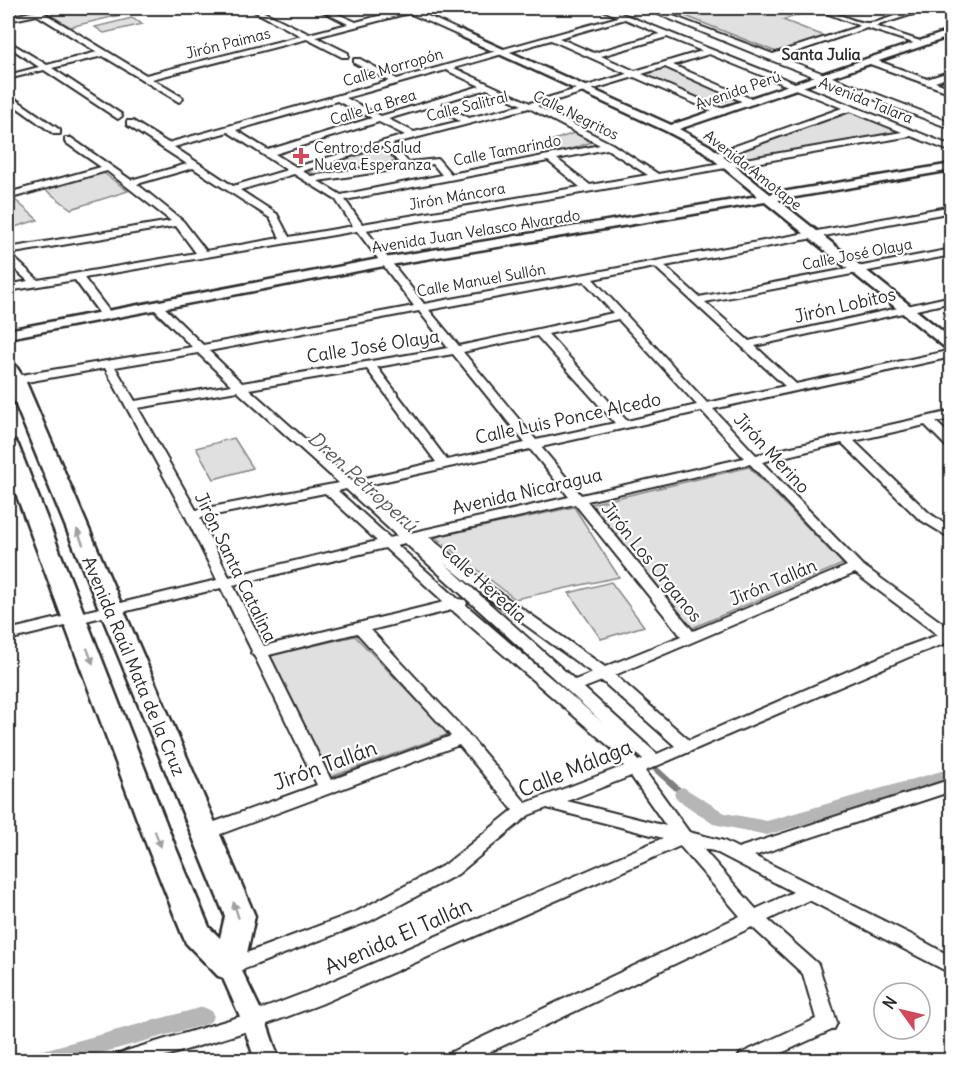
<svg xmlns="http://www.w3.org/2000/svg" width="959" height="1068" font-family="Delius,sans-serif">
<rect width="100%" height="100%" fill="#fff"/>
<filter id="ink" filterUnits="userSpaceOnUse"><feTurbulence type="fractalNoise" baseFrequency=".0167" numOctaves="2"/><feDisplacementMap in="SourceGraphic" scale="12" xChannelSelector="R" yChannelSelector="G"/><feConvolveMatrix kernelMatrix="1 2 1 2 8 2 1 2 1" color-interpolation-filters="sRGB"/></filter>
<g filter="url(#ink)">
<path fill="#e0e0e0" stroke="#868686" stroke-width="1.5" d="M69,8H149L70,27L46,13Z
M665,8H801L811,11L783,20L827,37L779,53Z
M132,18L143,24L104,33L95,27Z
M666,68L735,98L715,104L644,75Z
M850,110L902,132L740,161L729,155Z
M577,132L595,141L562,152L545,143Z
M382,147L402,164L318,177L304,168Z
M101,171L128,191L71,209L43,188Z
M14,199L38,220L8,229V201Z
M234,438L253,468L214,479L196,448Z
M749,467L843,564L692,628L591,504Z
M574,507L619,577L515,599L435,537Z
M611,582L644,626L601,639L569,593Z
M355,636L449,734L331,777L268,656Z"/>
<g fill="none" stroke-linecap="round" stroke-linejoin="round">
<path stroke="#7e7e7e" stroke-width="4" d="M70,279H74L102,317
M148,311L153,310L179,333"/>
<path stroke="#7e7e7e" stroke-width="6" d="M650,764L683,794"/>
<path fill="#b6b6b6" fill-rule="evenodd" d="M952,768V782L767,835L713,824L677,799L674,794L677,789L683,787L725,813L767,821Z
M203,1007L210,1010L214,1016L210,1022L203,1025L76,1060H32L35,1053L43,1050Z"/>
<defs>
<path id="minor" d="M50,8H62L44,13L146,75L301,36L248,8H256L309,34L348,24L316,8H324L356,22L408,8H424L417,11L465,33L458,35L409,13L316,37L348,53V57H342L307,39L152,79L182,97L183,99L179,102L103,56L52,68L121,114L122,116L118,119L44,70L8,79V75L39,67L8,46V41L47,65L97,52L37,15L8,21V17Z
M599,8H608L952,146V152L911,136L366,230L424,304L952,206V212L665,266L699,297L952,249V255L705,302L749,341L952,296V302L755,346L796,384L952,350V357L713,409L756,455L952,411V419L936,422L952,437V449L948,448L925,425L854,441L929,513L952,529V539L919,519L842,443L762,462L861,564L952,630V641L909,657L645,771L689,832L724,841L738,848L952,779V791L754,856L912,935L952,957V974L809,900L768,920L818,964L837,1023L834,1029L766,1060H737L740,1054L816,1019L803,974L752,927L473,1060H444L447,1054L740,916L680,846L321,1004L254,1029L153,1060H116L119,1054L126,1051L252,1013L307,992L663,838L547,808L529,815L458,874L370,921L229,975L222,972L220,967L222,962L358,911L446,864L513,810L459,745L210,838L204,840L198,838L196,833L198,828L317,785L255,657L251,653L252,651L221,588L8,640V630L217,580L185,515L105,368L15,384L9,380L15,376L192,347L154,309V305H162L203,345L414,306L357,231L84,278L113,316L107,319L103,318L75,280L8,291V285L28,281L8,263V255L12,256L38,280L196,253L176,226L8,254V248L171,221L107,171L8,199V193L101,167L65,142V138H71L131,180L187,164L127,125V121H133L168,143L389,81L354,63V59H360L397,79L618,17ZM625,19L660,34L594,53L559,38ZM667,37L702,51L635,71L601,56ZM551,40L627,74L530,103L454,68ZM709,54L842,108L713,154V158H719L850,111L902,132L658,174L612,144L537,106L634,77L719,114H725V110L642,74L665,67L748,104H754V100L673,65ZM446,70L480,86L381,116L346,98ZM487,89L522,105L469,118L440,103ZM337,101L372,118L268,150L236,130ZM432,106L460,121L414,132L388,119ZM529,108L600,145L451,174L438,159L408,162L392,144ZM379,122L405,135L296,167L275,154ZM228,132L287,170L233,186L174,147ZM384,146L399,163L311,176L302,171ZM607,149L648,175L590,185L557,159ZM548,161L580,187L362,224L345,200ZM433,164L442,175L341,195L318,181ZM193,168L270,218L280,238L206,251L183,221L137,184ZM294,174L336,200L353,226L289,237L277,214L240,190ZM655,267L785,386L707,403L593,279ZM584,281L613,313L459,346L429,310ZM419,311L448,348L242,383L209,351ZM618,319L697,405L627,421L548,334ZM537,336L615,423L536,440L463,352ZM198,353L231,385L135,401L115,367ZM453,354L525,443L447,460L377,367ZM367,369L436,462L352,481L249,389ZM237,391L339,483L196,510L138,408ZM702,411L744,458L581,495L541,447ZM530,449L569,497L410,533L359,487ZM750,464L847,566L693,631L587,501ZM346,489L397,536L390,538L338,491ZM325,493L377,541L229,577L200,518ZM575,504L681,636L605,667L490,586L429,537ZM405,543L603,723L466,605L467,603L465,600L458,599L397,545ZM385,548L444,602L264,646L233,585ZM443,562L480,592L592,673L575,680ZM855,573L938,635L899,649L689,740L615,675ZM452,610L611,748L624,766L526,803L468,734L371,630ZM357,633L451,736L331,780L269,655ZM602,681L675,746L657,754L584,688ZM625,743L643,759L638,761ZM631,776L666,826L567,801ZM703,849L714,851L793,892L756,909Z
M643,8H652L773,54L860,26L813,8C832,8 849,22 867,23C881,24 907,8 926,8V10L875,26L923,42V46L867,28L780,57L952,123V129L768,59Z
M867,59H873L927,79L952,71V76L935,82L952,88V93L867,63Z
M8,94L60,130V134H54L8,101Z"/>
<path id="tertiary" d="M461,30L671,125L952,30V36L679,129L710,146L770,194L952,164V170L778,200L952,339V350L947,349L765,202L384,266L8,338V330L384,258L758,196L702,150L666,131L458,35V31Z
M229,958L237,960L240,967L266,1021L279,1060H255L242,1021L218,967L221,960Z"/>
<path id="primary" d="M8,363L15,365L25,380L255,916L244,967L240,976L229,980L218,976L186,943L182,934L147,846L8,472V439L15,441L18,445L175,846L209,927L220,938L225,916L8,386Z"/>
</defs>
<use href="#minor" stroke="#2b2b2b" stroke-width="4"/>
<use href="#tertiary" stroke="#2b2b2b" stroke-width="5"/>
<use href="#primary" stroke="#2b2b2b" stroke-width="5"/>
<use href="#minor" fill="#fff" fill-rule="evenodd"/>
<use href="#tertiary" fill="#fff" fill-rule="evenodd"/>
<use href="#primary" fill="#fff" fill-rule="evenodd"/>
</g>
<defs><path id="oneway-solid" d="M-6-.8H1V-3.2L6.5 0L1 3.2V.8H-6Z" transform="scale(1.5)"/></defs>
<g fill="#a0a0a0">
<use href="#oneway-solid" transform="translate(80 537) rotate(-112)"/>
<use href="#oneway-solid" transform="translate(90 656) rotate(69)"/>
<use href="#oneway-solid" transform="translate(158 839) rotate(69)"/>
<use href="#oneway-solid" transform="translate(236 910) rotate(-108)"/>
</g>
</g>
<path fill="#d1495b" stroke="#fff" stroke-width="2" d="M298 147h6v6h6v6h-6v6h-6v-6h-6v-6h6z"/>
<g text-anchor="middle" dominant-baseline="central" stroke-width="4.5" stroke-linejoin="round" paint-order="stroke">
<g font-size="15" fill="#2b2b2b" stroke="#fff">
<text transform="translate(228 43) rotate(-14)">Jirón Paimas</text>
<text transform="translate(393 67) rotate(-16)">Calle Morropón</text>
<text transform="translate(738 90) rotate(-19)">Avenida Perú</text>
<text transform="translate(866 100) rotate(22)">Avenida Talara</text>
<text transform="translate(467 106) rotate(-14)">Calle Salitral</text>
<text transform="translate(373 107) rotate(-17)">Calle La Brea</text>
<text transform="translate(576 115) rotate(26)">Calle Negritos</text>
<text transform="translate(507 150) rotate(-11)">Calle Tamarindo</text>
<text transform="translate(753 170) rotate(38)">Avenida Amotape</text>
<text transform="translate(457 196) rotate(-10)">Jirón Máncora</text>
<text transform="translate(476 231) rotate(-9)">Avenida Juan Velasco Alvarado</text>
<text transform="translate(857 254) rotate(-11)">Calle José Olaya</text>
<text transform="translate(481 280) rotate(-10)">Calle Manuel Sullón</text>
</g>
<g font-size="15" fill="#2b2b2b" stroke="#fff" text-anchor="start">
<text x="314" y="147">Centro de Salud<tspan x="314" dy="17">Nueva Esperanza</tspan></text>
</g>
<g font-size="16" font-weight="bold" fill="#2b2b2b" stroke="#fff">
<text x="821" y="54">Santa Julia</text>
</g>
<g font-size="18" fill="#2b2b2b" stroke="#fff">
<text transform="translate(845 305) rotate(-13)">Jirón Lobitos</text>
<text transform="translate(373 346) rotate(-9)">Calle José Olaya</text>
<text transform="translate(568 418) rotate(-12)">Calle Luis Ponce Alcedo</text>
<text transform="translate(772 453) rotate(47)">Jirón Merino</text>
<text transform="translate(527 491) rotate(-13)">Avenida Nicaragua</text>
<text transform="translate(652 562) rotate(51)">Jirón Los Órganos</text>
<text transform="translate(236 567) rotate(64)">Jirón Santa Catalina</text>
<text transform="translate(773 582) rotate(-23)">Jirón Tallán</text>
<text transform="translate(484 583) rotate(42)">Calle Heredia</text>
<text transform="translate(134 666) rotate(67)">Avenida Raúl Mata de la Cruz</text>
</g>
<g font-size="20" font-style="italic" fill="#5c5c5c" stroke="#fff">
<text transform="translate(363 481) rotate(42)">Dren Petroperú</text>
</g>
<g font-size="21" fill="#2b2b2b" stroke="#fff">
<text transform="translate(325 765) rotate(-20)">Jirón Tallán</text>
<text transform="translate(575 768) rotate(-22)">Calle Málaga</text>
<text transform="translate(398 936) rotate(-24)">Avenida El Tallán</text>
</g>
</g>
<rect width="959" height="1068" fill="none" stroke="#fff" stroke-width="30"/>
<rect x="15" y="15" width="929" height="1038" fill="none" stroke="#2b2b2b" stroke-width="2" filter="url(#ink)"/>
<g transform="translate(902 1011) rotate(304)"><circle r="28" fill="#ffffff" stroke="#aaaaaa" stroke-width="1.5"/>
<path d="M0-4.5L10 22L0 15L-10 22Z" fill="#d1495b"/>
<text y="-9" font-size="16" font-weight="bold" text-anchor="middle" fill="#2b2b2b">N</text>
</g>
</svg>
